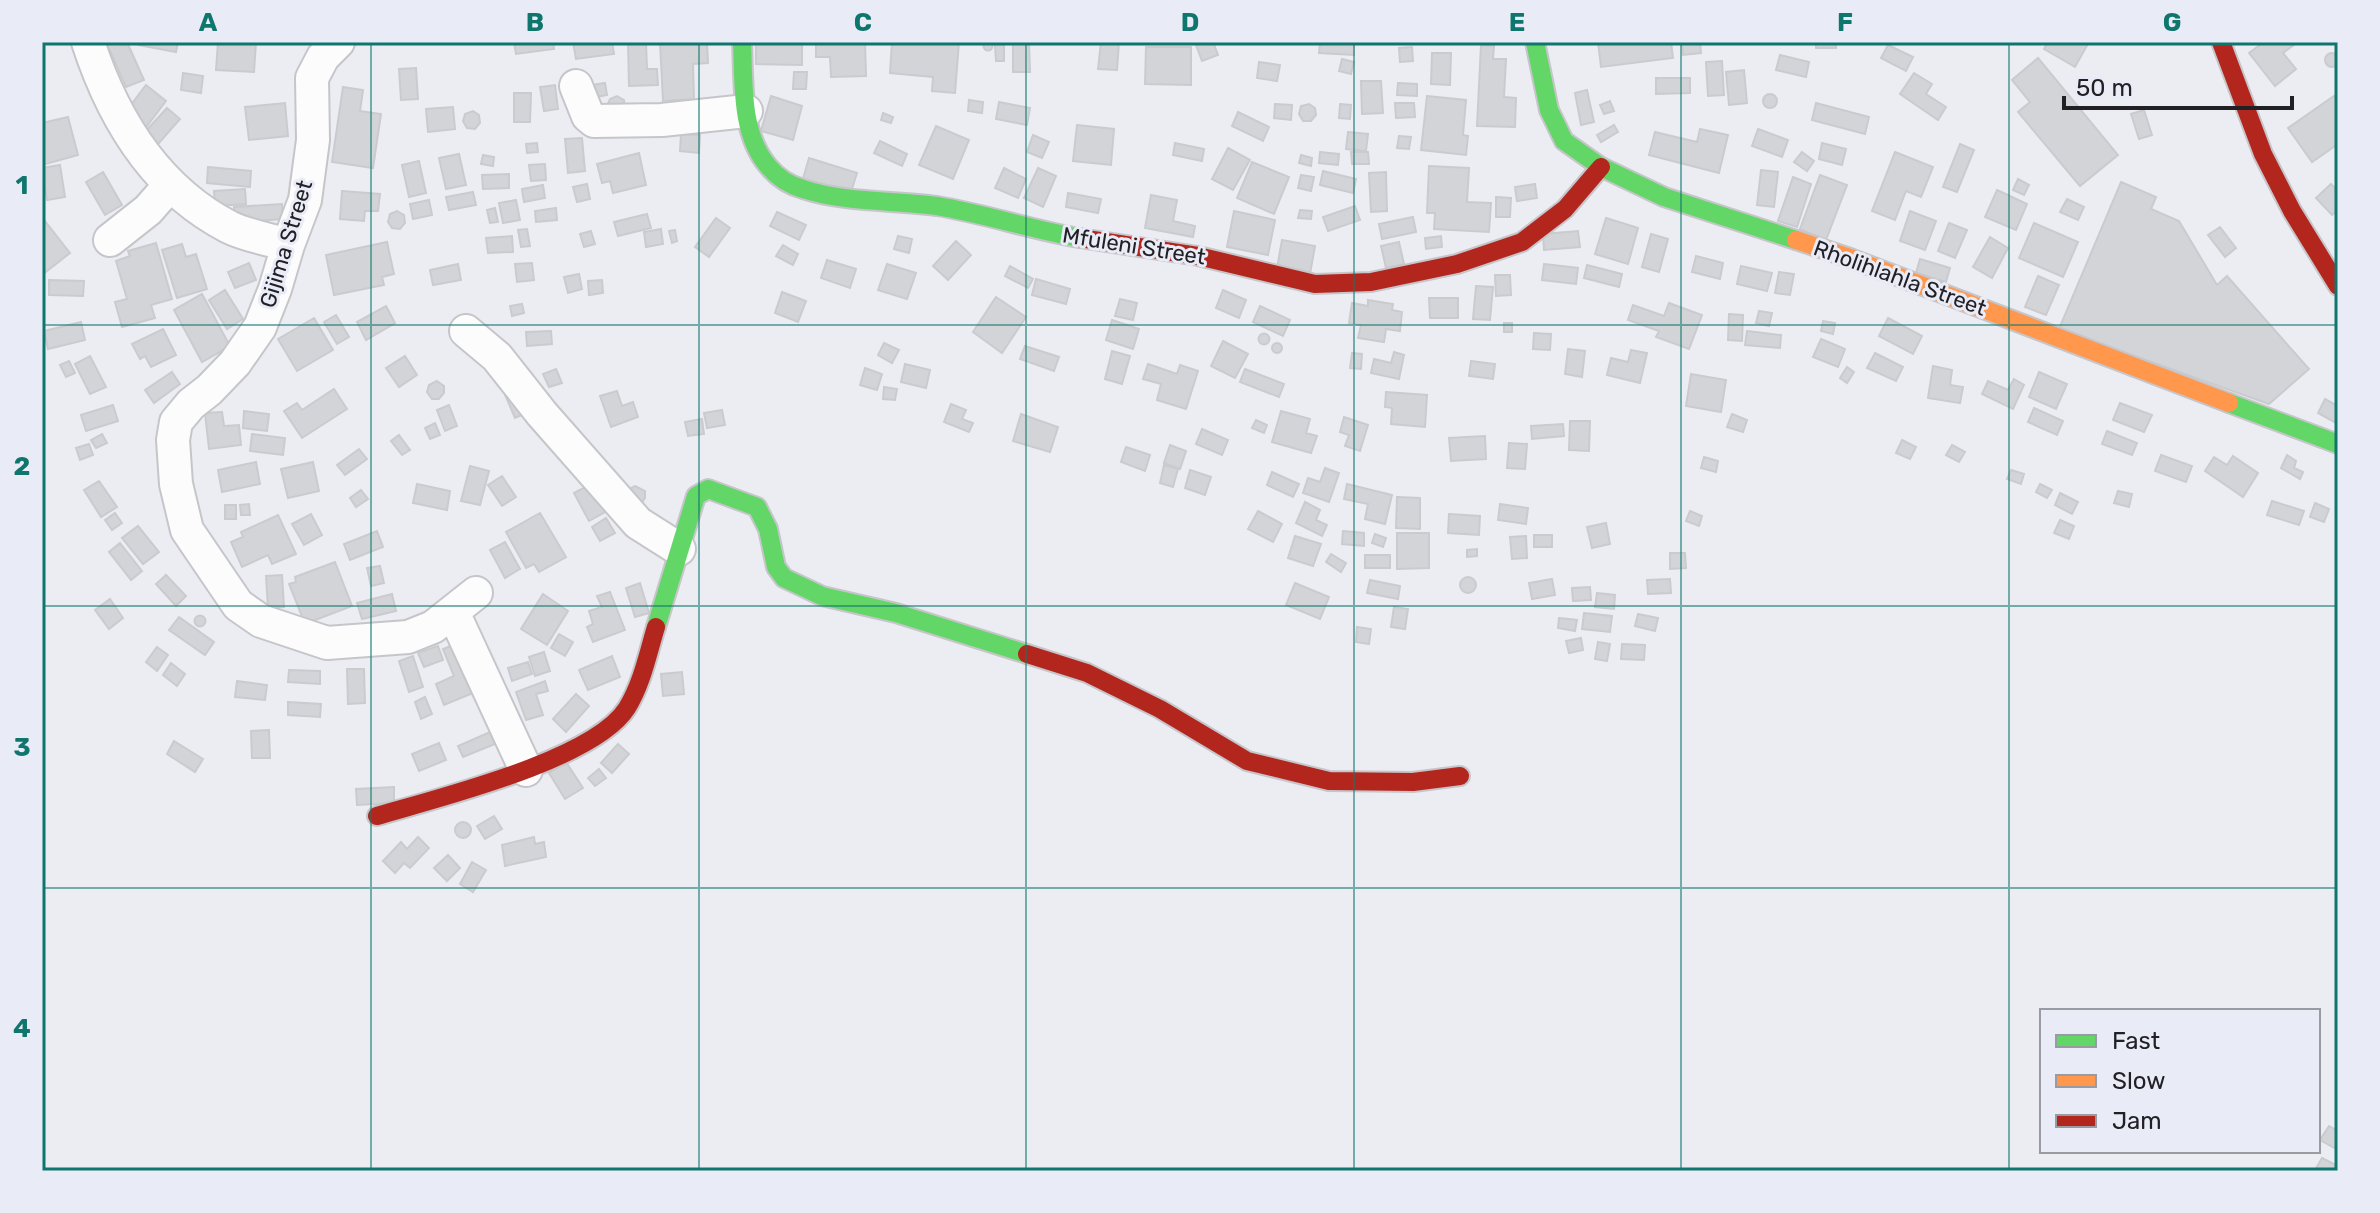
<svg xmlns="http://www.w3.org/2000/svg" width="2380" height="1213" font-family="Rubik,sans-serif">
<rect width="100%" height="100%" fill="#ecedf3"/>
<path fill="#d3d4d8" stroke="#cacbcf" stroke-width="2" d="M983.5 46a4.5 4.5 0 1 1 9 0a4.5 4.5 0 1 1-9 0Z
M106,42H127L144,80L126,87Z
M138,42H178L176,52L138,45Z
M218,42H256L254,72L216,70Z
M514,42H553L554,49L516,54Z
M573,42H612L614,54L576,59Z
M628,42H646L647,69H657L658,85L629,86Z
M660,42H707L708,63L693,64L694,99L663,101Z
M756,42H802V65L756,64Z
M816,42H865L866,76L831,77L830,57H816Z
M892,42H959L955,93L932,91L933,77L890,73Z
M1013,42H1029L1030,72H1013Z
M1101,42H1119L1117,70L1098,69Z
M1206,42H1213L1218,55L1202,61L1196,45Z
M1320,42H1354V55L1319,53Z
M1598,42H1671L1673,58L1601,67Z
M1682,42H1700L1701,53L1683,55Z
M1816,42H1836V48H1816Z
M2048,42H2089L2075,67L2044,49Z
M2264,42H2298L2283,53L2296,69L2275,86L2249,53Z
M995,45H1004V61H996Z
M1481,45L1494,46L1493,59H1506L1504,97L1516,98L1515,127L1477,126Z
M1888,45L1913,57L1906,71L1881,58Z
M1146,47H1191V85L1145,84Z
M1412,47L1413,61L1400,62L1399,48Z
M2325 60a7 7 0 1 1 14 0a7 7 0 1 1-14 0Z
M1432,53H1451L1450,85L1431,84Z
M1780,55L1809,62L1806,77L1776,70Z
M2038,58L2118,155L2080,186L2018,112L2030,102L2012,80Z
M1342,59L1354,62L1351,74L1339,71Z
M1722,61L1724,95L1708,96L1706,62Z
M1259,62L1280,65L1277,81L1257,78Z
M416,68L418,99L401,100L399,69Z
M1744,70L1747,103L1729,105L1726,72Z
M794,72H807L806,89H793Z
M183,73L203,76L201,93L181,90Z
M1914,73L1932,84L1926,94L1946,107L1938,120L1900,94Z
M1656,78H1690V93L1656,94Z
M1361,81H1381L1383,113L1362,114Z
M605,83L607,95L587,99L585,86Z
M1398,83L1417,84V96L1397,95Z
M146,85L166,101L144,130L124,114Z
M555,85L558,109L544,111L540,87Z
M343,87L363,90L360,111L381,114L373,168L332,162Z
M1587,90L1594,122L1581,125L1575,93Z
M514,93H531L530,122H514Z
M1763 101a7 7 0 1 1 14 0a7 7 0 1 1-14 0Z
M617,96L624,100L625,108L607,106L610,99Z
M771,96L802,106L793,140L761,131Z
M1427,96L1466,100L1463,135L1468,136L1466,155L1421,150Z
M2334,96L2338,103V144L2312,162L2288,128Z
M969,100L983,102L982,113L968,111Z
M1610,101L1614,111L1604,114L1600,105Z
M999,102L1030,108L1027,125L996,119Z
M285,103L288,136L249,140L245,107Z
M1395,103H1414L1415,117L1396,118Z
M1816,103L1869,117L1865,134L1812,120Z
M1275,104L1292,105L1291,120L1274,118Z
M1309,104L1315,108L1316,115L1311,121H1303L1299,114L1301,106Z
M1340,104L1351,105L1350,119L1339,118Z
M453,107L455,129L428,132L426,109Z
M167,108L180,119L158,144L145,132Z
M2144,110L2152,135L2139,139L2131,114Z
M473,111L479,115L480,123L475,129L467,128L463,121L465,114Z
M1238,112L1269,127L1263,141L1232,126Z
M883,113L893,117L891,123L881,120Z
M68,117L78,155L42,165V123Z
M1077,125L1114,129L1111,165L1073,161Z
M1614,125L1618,132L1601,142L1597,135Z
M936,126L969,140L953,179L919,165Z
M1700,129L1728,135L1719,173L1649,155L1655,132L1697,142Z
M1758,129L1788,140L1782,157L1752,146Z
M1348,132L1368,134L1366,151L1346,149Z
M681,134L700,135L699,153L680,151Z
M1033,135L1049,142L1042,158L1027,152Z
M1399,136L1411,137L1409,149L1397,148Z
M582,138L585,171L568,173L565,139Z
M880,141L907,154L902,166L874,153Z
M537,143L538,152L527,153L526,144Z
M1175,143L1204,149L1202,161L1173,155Z
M1822,143L1846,149L1842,165L1819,159Z
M1960,144L1974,150L1957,192L1943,187Z
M1228,148L1250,160L1233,190L1212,179Z
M1320,152L1339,154L1338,165L1319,163Z
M1351,152H1368L1369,164H1352Z
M1802,152L1814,161L1807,171L1794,162Z
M1895,152L1933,167L1921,197L1906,191L1895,220L1872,211Z
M639,153L646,185L613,193L610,181L602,183L597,164Z
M459,154L466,185L446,189L439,158Z
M483,155L494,157L493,166L481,164Z
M1301,155L1312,158L1311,166L1299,163Z
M809,158L857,173L850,195L802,182Z
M419,161L426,193L409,197L402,165Z
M1252,162L1289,177L1274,214L1237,198Z
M545,164L546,180L531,181L529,165Z
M60,165L65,197L47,200L42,168Z
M1429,166L1469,168L1467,202L1491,203L1489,232L1434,229L1435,213H1427Z
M208,167L251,171L250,187L207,183Z
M1004,168L1026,179L1018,198L995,188Z
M1038,168L1056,176L1043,207L1024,198Z
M1761,170L1778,172L1774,207L1757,205Z
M1323,171L1356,179L1353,193L1320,185Z
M103,172L122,205L105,215L86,182Z
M1386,172L1387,211L1371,212L1369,173Z
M509,174V188L483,189L482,175Z
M1301,175L1314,177L1311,191L1298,188Z
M1820,175L1847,185L1826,240L1800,229Z
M1793,177L1811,184L1797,227L1778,221Z
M2018,179L2029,185L2024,195L2013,190Z
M2121,182L2156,197L2151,209L2179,221L2217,285L2227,276L2309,369L2269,404L2059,329Z
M587,184L590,199L577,202L573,187Z
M1535,184L1537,198L1517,201L1515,187Z
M2331,184L2338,191V210L2332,215L2316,198Z
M543,185L545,198L524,202L522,189Z
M245,189L246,204L215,206L214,191Z
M1997,190L2027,204L2016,230L1985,217Z
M342,191L380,194L378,211H365L364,221L340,219Z
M473,192L476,205L449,210L446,197Z
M1068,193L1101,199L1098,213L1066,207Z
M1151,195L1177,200L1173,221L1195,226L1193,237L1145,228Z
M1496,197L1511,198L1510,217H1496Z
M2067,199L2084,207L2078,220L2060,212Z
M429,200L432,215L413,219L410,204Z
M516,200L520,220L503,223L499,203Z
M282,204L283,219L234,223V207Z
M1355,206L1360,220L1328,231L1323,217Z
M495,208L498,222L490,223L487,210Z
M556,208L557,220L536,222L535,211Z
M1300,210L1312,211L1311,219L1298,218Z
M397,211L404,215L405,223L400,229L392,228L388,222L390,214Z
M1234,211L1275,220L1268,255L1227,247Z
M1910,211L1936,221L1925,250L1900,241Z
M777,212L806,225L799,240L770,226Z
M647,214L651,228L618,236L614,222Z
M1413,217L1416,232L1382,239L1379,224Z
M716,218L730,228L709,257L695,247Z
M1606,218L1638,228L1628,264L1595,254Z
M45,221L70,253L42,275V223Z
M1949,223L1967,230L1955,258L1938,251Z
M2034,223L2078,242L2063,277L2019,258Z
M2220,227L2236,248L2225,257L2208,235Z
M527,229L530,246L521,247L518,230Z
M661,229L663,244L646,247L644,232Z
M675,230L677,241L672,243L669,231Z
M591,231L595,244L584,247L580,234Z
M1578,231L1580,247L1544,250L1543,234Z
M1651,234L1668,239L1659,272L1642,267Z
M512,236L513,252L488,253L486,238Z
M898,236L912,239L909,253L894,249Z
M1441,236L1442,247L1426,249L1425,238Z
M1990,237L2008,248L1992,278L1973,267Z
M1282,240L1315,246L1310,274L1277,268Z
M956,241L971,255L948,280L933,266Z
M387,242L394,274L382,277L384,285L334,295L326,255Z
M1399,242L1404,264L1386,268L1381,246Z
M156,243L172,299L151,305L155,318L122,327L115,302L127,299L116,261L130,256L128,251Z
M182,244L186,257L196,254L207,289L177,298L162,250Z
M783,245L798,254L793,265L776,256Z
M1696,256L1723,263L1720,279L1692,272Z
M1920,259L1950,268L1946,282L1916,273Z
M827,260L856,269L850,288L821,278Z
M249,263L256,280L235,288L228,272Z
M532,263L534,280L517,282L515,264Z
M458,264L461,280L433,285L430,270Z
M887,264L916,273L907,299L878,290Z
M1544,264L1578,268L1576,284L1542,280Z
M1587,265L1622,274L1619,287L1584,278Z
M1010,266L1033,279L1028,288L1005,276Z
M1741,266L1772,273L1767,291L1737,284Z
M1779,272L1794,274L1790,295L1775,293Z
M579,274L582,289L568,293L564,277Z
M1495,275H1510L1511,295L1496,296Z
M2038,276L2059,285L2046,315L2025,307Z
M1036,279L1070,289L1066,304L1032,295Z
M49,280L84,281L83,296L49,295Z
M602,280L603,293L589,295L588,281Z
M1476,286L1493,287L1490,320L1473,319Z
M225,290L243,319L227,329L209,300Z
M1223,290L1246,300L1239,318L1216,308Z
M782,292L806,301L798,322L775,313Z
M202,294L230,346L202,362L174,310Z
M996,297L1026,317L1002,353L973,332Z
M1429,298H1458V318H1430Z
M1120,299L1137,303L1133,320L1115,316Z
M1368,300L1393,304L1392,310L1402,312L1400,331L1386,329L1384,342L1358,338L1361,325L1349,323L1352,303L1368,306Z
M1669,303L1702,315L1689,349L1656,337L1659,331L1628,320L1633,305L1664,316Z
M522,304L524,313L512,316L510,306Z
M386,306L395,323L366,340L357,322Z
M1260,306L1290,320L1283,336L1253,322Z
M1759,311L1772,313L1769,326L1756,323Z
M1729,314L1743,315L1742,341L1728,340Z
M336,315L349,337L337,344L324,322Z
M314,318L333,350L297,371L278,339Z
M1888,318L1922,336L1913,354L1879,336Z
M1112,320L1139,329L1133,349L1106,340Z
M1823,321L1835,323L1833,334L1821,331Z
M81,322L85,340L48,349L44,331Z
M1504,323H1512V332H1504Z
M163,329L176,355L151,367L145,356L140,359L132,344Z
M551,331L552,344L527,346L526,332Z
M1747,331L1781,335L1780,348L1745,345Z
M1534,333L1551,334L1550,350L1533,349Z
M1258.5 339a5.5 5.5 0 1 1 11 0a5.5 5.5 0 1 1-11 0Z
M1821,339L1845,349L1838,367L1813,357Z
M1223,341L1248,354L1235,378L1211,366Z
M1272 348a5 5 0 1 1 10 0a5 5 0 1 1-10 0Z
M884,343L899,350L892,363L878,355Z
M1025,346L1059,357L1054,371L1020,359Z
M1568,349L1585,351L1582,377L1565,374Z
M1631,350L1647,353L1640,383L1607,375L1611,358L1628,362Z
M1112,351L1130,356L1122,384L1105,379Z
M1394,352L1404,355L1399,379L1371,373L1374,359L1391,363Z
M1352,353L1362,354L1361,369L1350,368Z
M1875,353L1903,367L1896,381L1867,368Z
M90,356L106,387L90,394L75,364Z
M405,356L417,375L399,387L386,368Z
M69,361L75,373L66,377L60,365Z
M1471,361L1495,364L1493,379L1469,376Z
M905,364L930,370L926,388L901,382Z
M1148,364L1177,374L1180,365L1198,371L1186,409L1157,400L1161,384L1143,379Z
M1933,366L1952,370L1950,385L1963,387L1960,403L1928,398Z
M1847,367L1854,372L1847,383L1840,378Z
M865,368L882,374L877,390L860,385Z
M556,369L562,383L549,387L543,374Z
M1245,369L1284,384L1279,397L1240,382Z
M172,372L180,384L154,403L145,390Z
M2039,372L2067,384L2056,409L2029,397Z
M1691,374L1726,380L1721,412L1686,406Z
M2014,379L2024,385L2013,409L1982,394L1988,381L2008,390Z
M437,381L444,386V393L439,399H432L427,392L429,385Z
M884,387L897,389L895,400L883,399Z
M334,389L347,409L302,438L284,411L297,403L302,410Z
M503,390L529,412L515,418Z
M617,391L622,406L633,402L638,417L611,427L600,396Z
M1386,392L1427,395L1425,427L1391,424L1392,408L1385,407Z
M2325,399L2338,406V424L2318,413Z
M2120,403L2152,415L2144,432L2113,420Z
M951,404L966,410L962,419L973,423L969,432L944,422Z
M113,405L118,421L86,431L81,415Z
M449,405L457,426L445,431L437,410Z
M2034,408L2063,421L2057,435L2028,422Z
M722,410L725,425L707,428L704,413Z
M244,411L269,414L267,431L243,428Z
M1281,411L1310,419L1306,433L1317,436L1311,453L1272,442Z
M222,412L224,426L239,425L241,445L209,449L205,413Z
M1021,414L1058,427L1050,452L1013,441Z
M1732,414L1747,420L1743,432L1727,427Z
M1344,417L1368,425L1360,451L1345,446L1349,435L1340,432Z
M702,419L704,434L688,436L685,422Z
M1256,420L1267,425L1264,433L1252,428Z
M1570,421H1590L1589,451L1569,450Z
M435,423L440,435L430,439L425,428Z
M1563,424L1564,436L1532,439L1531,426Z
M1202,429L1228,440L1222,455L1196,444Z
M2107,431L2137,443L2132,455L2102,444Z
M102,434L107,443L96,448L91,440Z
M252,434L285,438L283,455L250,451Z
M399,435L410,450L402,455L391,441Z
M1485,436L1486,459L1451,461L1449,438Z
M1902,440L1916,447L1910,459L1896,453Z
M1509,443L1527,444L1525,469L1507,468Z
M89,444L93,455L80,460L76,448Z
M1170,445L1186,451L1180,469L1164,463Z
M1952,445L1965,452L1959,462L1946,455Z
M1126,447L1150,455L1145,471L1121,462Z
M359,449L367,459L345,475L337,465Z
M2161,455L2192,466L2186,482L2155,471Z
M2287,455L2296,461L2294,468L2303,472L2300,479L2281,468Z
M2233,456L2258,473L2243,497L2205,471L2214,457L2227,465Z
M1704,457L1718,461L1716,472L1701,468Z
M256,462L260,484L222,492L218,470Z
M313,462L319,491L288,498L281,469Z
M1164,465L1178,469L1173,487L1160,483Z
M470,466L489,471L480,505L461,501Z
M1325,468L1339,473L1329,502L1303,493L1308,478L1320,482Z
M1190,470L1211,477L1205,495L1185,488Z
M2011,470L2024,474L2021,484L2007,479Z
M1272,472L1299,484L1293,497L1267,485Z
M502,476L516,497L502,506L488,485Z
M99,481L117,507L101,517L84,490Z
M593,483L607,511L589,521L574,493Z
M417,484L450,491L447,510L413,503Z
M1347,484L1392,495L1385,524L1365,519L1368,504L1344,499Z
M2040,484L2052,490L2047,498L2036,492Z
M635,486L645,491V498L641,504L629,489Z
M361,490L368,499L356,507L350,498Z
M2118,491L2132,494L2129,507L2114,503Z
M2060,493L2078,502L2072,514L2055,505Z
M1397,497L1420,498V529L1396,528Z
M2272,501L2304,511L2299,525L2267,515Z
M1305,502L1320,510L1316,520L1327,525L1322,536L1296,523Z
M2315,503L2329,509L2324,522L2310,517Z
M249,504L250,515H241L240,505Z
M1500,504L1528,508L1526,524L1498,520Z
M225,505H236V519H225Z
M1258,511L1282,524L1273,542L1248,529Z
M1690,511L1702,516L1699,526L1686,521Z
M115,513L122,523L112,530L105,520Z
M540,513L566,557L539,572L534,564L526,568L506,532Z
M311,514L322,535L304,545L292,524Z
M1449,514L1480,516L1479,535L1448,533Z
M278,515L296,554L272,564L268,555L242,567L231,542L243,537L241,532Z
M606,518L615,533L600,541L592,527Z
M2060,520L2074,526L2069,539L2054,533Z
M1606,523L1610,544L1592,548L1587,527Z
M138,526L159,552L143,564L122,538Z
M377,531L383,547L350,560L344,544Z
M1343,531L1364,533V546L1342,544Z
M1397,533H1429V568L1397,569Z
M1375,534L1386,538L1383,547L1372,543Z
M1534,535H1552V547H1534Z
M1295,536L1321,544L1313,566L1288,558Z
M1526,536L1527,558L1512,559L1510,537Z
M505,542L520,569L505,578L490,550Z
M120,543L142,571L131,580L109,552Z
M1477,549V556L1467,557V550Z
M1670,553H1685L1686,568L1670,569Z
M1331,554L1346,563L1341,572L1326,562Z
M1365,555H1390V568H1365Z
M335,562L352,606L305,624L289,584L296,582L295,577Z
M380,566L384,583L371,586L367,568Z
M166,575L186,596L176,606L156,584Z
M282,575L284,607L268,608L266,576Z
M1460 585a8 8 0 1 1 16 0a8 8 0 1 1-16 0Z
M1552,579L1555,595L1532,599L1529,583Z
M1670,579L1671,593L1648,594L1647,580Z
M1370,580L1400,586L1398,599L1367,593Z
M640,583L649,613L635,617L626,588Z
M1295,583L1329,597L1320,619L1286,605Z
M1590,587L1591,600L1573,601L1572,588Z
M610,592L625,630L593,642L587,627L593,624L589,611L602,607L597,596Z
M1597,593L1615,595L1614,609L1595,607Z
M392,594L396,611L362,619L357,603Z
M543,594L568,611L547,645L521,629Z
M110,599L123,618L109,629L95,610Z
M1394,607L1408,609L1405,629L1391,627Z
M1584,613L1612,616L1610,632L1582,629Z
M1638,614L1658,618L1655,631L1635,626Z
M194.5 621a5.5 5.5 0 1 1 11 0a5.5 5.5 0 1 1-11 0Z
M179,617L214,642L205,655L169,630Z
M1559,618L1577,620L1575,631L1558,628Z
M1357,627L1371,629L1369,644L1356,642Z
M559,634L573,642L565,656L551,648Z
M1581,638L1583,650L1569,653L1566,641Z
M1598,642L1610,644L1607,661L1595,659Z
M458,643L478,691L444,705L436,684L454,676L443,649Z
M1622,644L1645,645L1644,660L1621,659Z
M438,646L443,660L424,667L418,653Z
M157,647L168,655L157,671L146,662Z
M544,652L550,671L535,676L529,657Z
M413,656L423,687L409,692L399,661Z
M612,656L620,677L588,690L579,670Z
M528,662L532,674L512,681L508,668Z
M171,663L185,674L177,686L163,675Z
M347,669H364L365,703L348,704Z
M289,670L320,671V684L288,682Z
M682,672L684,694L663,696L661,674Z
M237,681L267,685L265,700L235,697Z
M545,681L548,691L536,694L543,715L526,720L516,692Z
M576,694L589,706L566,732L553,719Z
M425,697L432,714L421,719L415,702Z
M288,702L321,704L320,717L288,715Z
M269,730L270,758H252L251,731Z
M490,732L495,744L463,757L458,746Z
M174,741L203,759L195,772L167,754Z
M439,743L446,760L419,771L412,754Z
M618,744L629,754L612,773L601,763Z
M566,762L583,788L565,799L549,773Z
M599,769L606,778L595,786L588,778Z
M394,787V803L357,805L356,789Z
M494,816L502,829L485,839L477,826Z
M455 830a8 8 0 1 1 16 0a8 8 0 1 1-16 0Z
M418,837L429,848L410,868L404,863L395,873L383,861L401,842L407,849Z
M534,837L535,844L544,842L546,857L505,866L502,845Z
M448,855L460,868L447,881L434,868Z
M472,862L486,870L473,892L460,884Z
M2329,1126L2338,1131L2336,1149L2320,1140Z
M2322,1158L2338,1166V1171L2315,1170Z"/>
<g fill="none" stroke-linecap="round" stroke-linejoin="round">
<defs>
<path id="street" d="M88,42C113,119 156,189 229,227C247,236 269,239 288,245
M338,42L323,57L312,78L313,140L305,200L288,245L275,289L260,327L235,363L209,390L191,404L176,422L173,440L176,484L187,530L238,605L261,621L327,643L408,637L433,627L476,593
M576,86L588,116L594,121L662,120L746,111
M110,240L148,210L170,185
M466,331L497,357L542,414L638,523L679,549
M453,612L526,770"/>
<path id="fast" d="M742,42C744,82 740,133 768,166C777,177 789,185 803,189C846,203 893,200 937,206C986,214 1032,230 1080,238
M1535,42L1549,110L1564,141L1601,167L1664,197L1796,240
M2229,403L2338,444
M656,627L696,496L708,489L757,507L768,529L776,567L784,578L822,596L896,613L1027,654"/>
<path id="slow" d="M1796,240L1850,258L2229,403"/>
<path id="jam" d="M2221,42L2263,154L2292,211L2338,286
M1080,238L1198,256L1315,284L1371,282L1457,264L1522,242L1565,209L1601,167
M1027,654L1087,673L1160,709L1247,761L1329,781L1413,782L1460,776
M377,816C438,798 594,760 627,708C642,684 648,653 656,627"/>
</defs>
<use href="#street" stroke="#c6c6ca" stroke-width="36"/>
<use href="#fast" stroke="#c6c6ca" stroke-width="22"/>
<use href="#slow" stroke="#c6c6ca" stroke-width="22"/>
<use href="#jam" stroke="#c6c6ca" stroke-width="22"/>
<use href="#street" stroke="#fcfcfd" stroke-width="32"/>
<use href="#fast" stroke="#63d668" stroke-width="18"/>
<use href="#slow" stroke="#ff974d" stroke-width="18"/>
<use href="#jam" stroke="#b3261e" stroke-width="18"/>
</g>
<path fill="none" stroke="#0f766e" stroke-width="2" stroke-opacity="0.55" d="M371,42V1171M699,42V1171M1026,42V1171M1354,42V1171M1681,42V1171M2009,42V1171M42,325H2338M42,606H2338M42,888H2338"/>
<g text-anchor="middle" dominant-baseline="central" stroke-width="6" stroke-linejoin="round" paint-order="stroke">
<g font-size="22" fill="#212125" stroke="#e9ebf6">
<text transform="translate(286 244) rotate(-73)">Gijima Street</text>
<text transform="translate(1134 246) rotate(9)">Mfuleni Street</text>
<text transform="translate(1900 278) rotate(20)">Rholihlahla Street</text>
</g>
</g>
<rect width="2380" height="1213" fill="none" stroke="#e9ebf6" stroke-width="88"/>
<rect x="2040" y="1009" width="280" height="144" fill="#e9ebf6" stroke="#999aa2" stroke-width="2"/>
<rect x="2056" y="1035" width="40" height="12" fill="#63d668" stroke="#999aa2" stroke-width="2"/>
<text x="2112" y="1049" font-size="24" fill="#212125">Fast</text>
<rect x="2056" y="1075" width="40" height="12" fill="#ff974d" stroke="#999aa2" stroke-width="2"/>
<text x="2112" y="1089" font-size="24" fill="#212125">Slow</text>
<rect x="2056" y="1115" width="40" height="12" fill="#b3261e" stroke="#999aa2" stroke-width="2"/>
<text x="2112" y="1129" font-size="24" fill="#212125">Jam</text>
<path d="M2064 96v12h228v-12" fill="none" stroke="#212125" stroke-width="4"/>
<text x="2076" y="96" font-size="24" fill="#212125" stroke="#e9ebf6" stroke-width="6" paint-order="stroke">50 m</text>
<rect x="44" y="44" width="2292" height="1125" fill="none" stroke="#0f766e" stroke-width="3"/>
<g font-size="26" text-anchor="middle" font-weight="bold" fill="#0f766e">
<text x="208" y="31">A</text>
<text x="535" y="31">B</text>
<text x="863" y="31">C</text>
<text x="1190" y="31">D</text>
<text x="1517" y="31">E</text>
<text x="1845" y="31">F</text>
<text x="2172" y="31">G</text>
<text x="22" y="194">1</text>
<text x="22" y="475">2</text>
<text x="22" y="756">3</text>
<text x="22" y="1037">4</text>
</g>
</svg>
